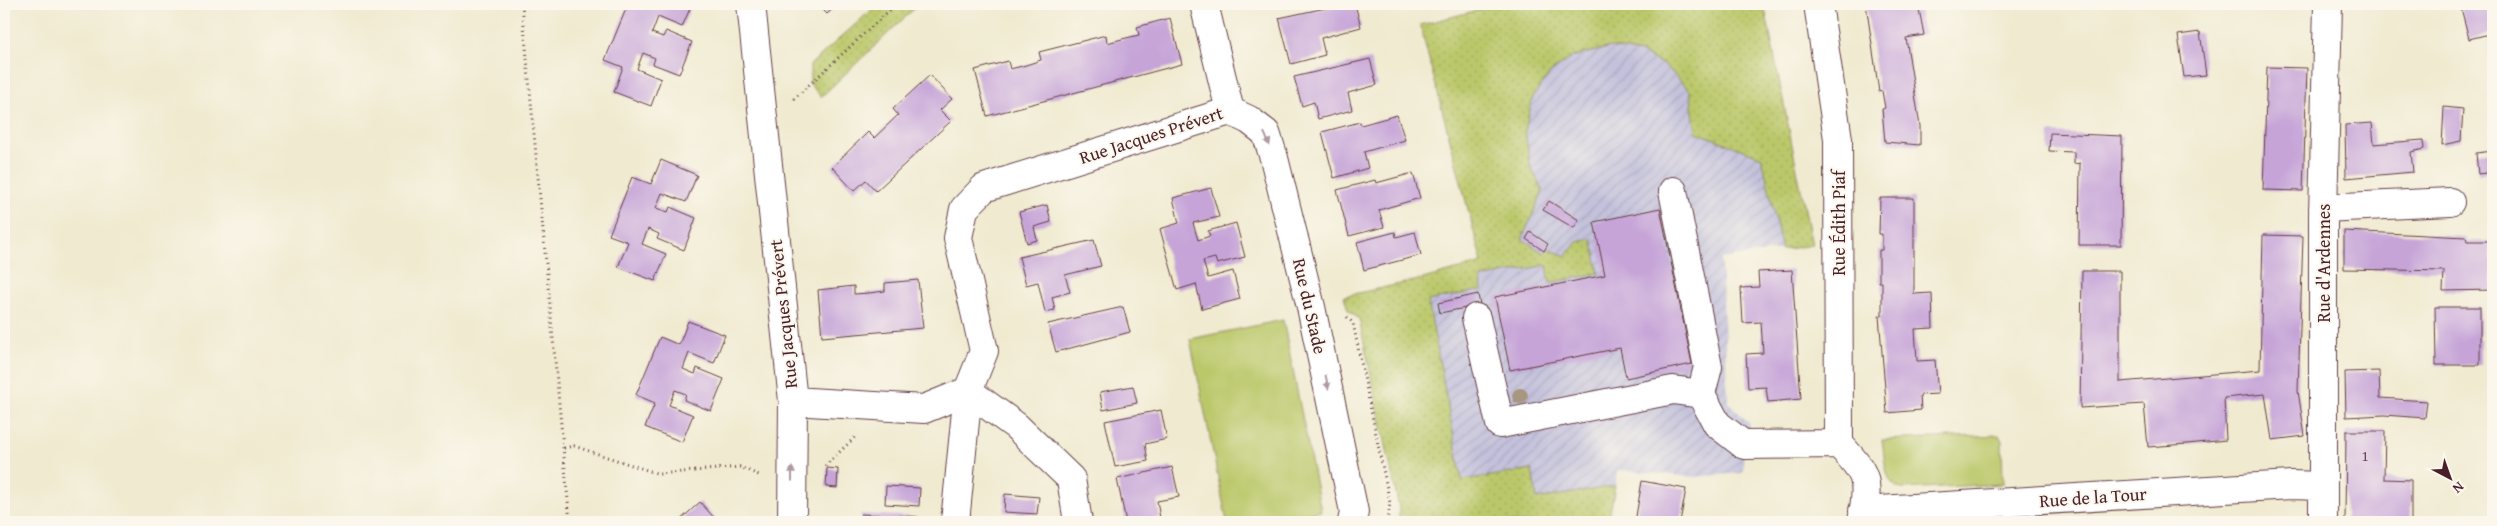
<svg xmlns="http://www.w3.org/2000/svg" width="2497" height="526" font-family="'Gentium Book Plus',serif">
<defs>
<pattern id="industrial-furrows" width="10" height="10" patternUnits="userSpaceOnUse" patternTransform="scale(1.25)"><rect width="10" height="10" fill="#c3c1db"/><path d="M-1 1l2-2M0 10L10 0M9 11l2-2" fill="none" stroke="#a9a5bc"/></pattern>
<pattern id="grass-dots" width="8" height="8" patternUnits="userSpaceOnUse" patternTransform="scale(1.25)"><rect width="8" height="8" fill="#bbc86a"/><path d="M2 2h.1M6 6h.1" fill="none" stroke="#a2ab5c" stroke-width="1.8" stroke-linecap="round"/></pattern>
</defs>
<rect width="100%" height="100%" fill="#fbf7ec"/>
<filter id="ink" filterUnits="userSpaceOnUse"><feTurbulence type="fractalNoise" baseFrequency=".02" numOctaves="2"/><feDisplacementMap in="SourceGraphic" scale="10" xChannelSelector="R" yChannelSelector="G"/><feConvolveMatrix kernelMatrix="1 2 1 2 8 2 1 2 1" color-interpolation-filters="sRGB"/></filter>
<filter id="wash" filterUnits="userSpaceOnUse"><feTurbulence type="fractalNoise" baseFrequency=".0096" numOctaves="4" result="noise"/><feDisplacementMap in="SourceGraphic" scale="20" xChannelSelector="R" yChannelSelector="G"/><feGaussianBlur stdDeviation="1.12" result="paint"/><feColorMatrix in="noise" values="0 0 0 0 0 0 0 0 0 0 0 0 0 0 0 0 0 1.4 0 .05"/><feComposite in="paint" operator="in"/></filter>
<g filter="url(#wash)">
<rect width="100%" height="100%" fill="#f0ead0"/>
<path fill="url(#industrial-furrows)" d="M1501,4H1764L1812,245L1721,259L1728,402L1749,423L1744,445L1743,473L1693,477L1618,470L1615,486L1537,499L1532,470L1462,480L1428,301L1482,263L1420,25Z"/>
<path fill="url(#grass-dots)" stroke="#82744a" d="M878,4H919L821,97L810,84V65Z
M1501,4H1764L1812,245L1782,250L1762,157L1696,132L1690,91L1666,66L1641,53L1611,47L1572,57L1550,73L1533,97L1525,131L1530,165L1543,191L1522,239L1544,253L1548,249L1566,256L1577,242L1592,239L1599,273L1550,283L1547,265L1481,278L1482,290L1428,301L1462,480L1532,470L1537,499L1615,486L1608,522H1399V508L1359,319L1348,310L1344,296L1423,279L1482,263L1420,25Z"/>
<path fill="#bbc86a" stroke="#82744a" d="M1283,320L1321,511L1266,522H1227L1190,339Z
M1999,435L2002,441L2003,484L1901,489C1883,484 1885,455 1882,440Z"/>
<g id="blocks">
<path fill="#c6a4d8" d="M628,4L647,9L649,4H692L682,27L658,17L652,33L663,37L666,31L692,42L679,74L653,64L655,58L643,53L637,69L661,79L651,106L614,92L623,67L605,60Z
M817,4H838L827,14Z
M1344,4H1355L1361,27L1321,38L1325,55L1291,64L1279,18Z
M1866,4H1918L1924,35L1906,38L1920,126V145L1885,142L1882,109L1885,108L1882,91L1879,92Z
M2460,4H2493V33L2469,39Z
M1170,18L1182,64L987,116L975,70L1008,61L1010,69L1026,65L1041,60L1039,52L1106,35L1107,43L1122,39L1139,35L1137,27Z
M2200,32L2206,75L2184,77L2178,35Z
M1370,59L1377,85L1348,93L1352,110L1318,119L1314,102L1302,106L1294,77Z
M2267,67L2307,68L2303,191L2263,190Z
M930,75L952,99L940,110L951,121L876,191L866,180L854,191L832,167L868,132L874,138L898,115L893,109Z
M2444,107L2463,109L2461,141L2442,145Z
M1397,115L1405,140L1364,152L1368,168L1334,178L1322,132L1360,122L1361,125Z
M2372,123L2374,144L2423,140L2424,149L2411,152L2413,172L2346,178L2345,125Z
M2050,133L2122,136L2121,245H2079L2080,163L2074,164V152L2049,151Z
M2493,151V172L2478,174L2476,153Z
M661,160L697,175L686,202L662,193L656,208L668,212L670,207L696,218L684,250L657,239L659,234L648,229L642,244L666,254L655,281L618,267L628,242L609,235L632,177L651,184Z
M1413,173L1420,198L1379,210L1384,227L1349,236L1337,190L1375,180L1376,183Z
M1211,188L1219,217L1193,223L1198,240L1210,236L1208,231L1236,223L1245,257L1217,264L1215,258L1203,261L1208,278L1233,271L1240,299L1202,309L1196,284L1177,290L1160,229L1179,223L1173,198Z
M1880,198H1914V294L1932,293L1933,328L1915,329L1917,361L1935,360L1938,394L1920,395L1921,410L1887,413L1879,316H1882V282H1879V250H1882V234H1879Z
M1549,201L1579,220L1574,228L1543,210Z
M1047,205L1051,222L1034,227L1037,240L1027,243L1019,212Z
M1660,208L1692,364L1626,378L1620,348L1510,370L1495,297L1605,275L1594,222Z
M2344,231L2466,237L2467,241H2490L2493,290L2443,291L2444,271L2344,269Z
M1395,232L1396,237L1415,232L1421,255L1364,270L1357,242Z
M1530,232L1548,244L1544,251L1526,239Z
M2263,235L2303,236L2298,391L2305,436L2272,440L2265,394L2224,398L2226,440L2187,444L2148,447L2144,404L2080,408L2082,271H2120V382L2260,370Z
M1094,240L1101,266L1065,275L1070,292L1052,297L1055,310L1045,312L1038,282L1026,285L1019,257Z
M1792,270L1801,399L1768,402L1766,387L1748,388L1746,354L1763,353L1761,322L1743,323L1741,288L1759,287L1758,272Z
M918,280L923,328L822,337L818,290L854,286V294L869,293L885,291V283Z
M1478,294L1480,305L1440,313L1438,303Z
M1123,307L1130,332L1056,352L1048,324Z
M2435,307H2480V365H2436Z
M688,321L725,335L714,363L689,353L683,369L695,374L697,368L724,379L711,411L684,400L686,394L675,390L669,405L693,415L682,442L645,427L655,403L636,395L660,337L679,345Z
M2379,371L2380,398L2427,401L2425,418L2384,415L2346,417L2345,372Z
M1133,386L1137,403L1103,410L1100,392Z
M1161,410L1167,439L1145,444L1148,461L1115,467L1105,421Z
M2346,431H2385L2384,479L2411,480V522H2345Z
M1172,467L1179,497L1157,501L1160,518L1126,522L1117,479Z
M827,468L838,469L837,488L826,487Z
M1642,481L1686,489L1680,522H1635Z
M886,486L920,488L919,506L885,504Z
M1005,494L1039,497L1037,514L1004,512Z
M700,502L718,522H678Z
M861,514L918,517V522H861Z"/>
</g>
</g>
<g filter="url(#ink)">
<use href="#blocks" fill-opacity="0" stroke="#633d44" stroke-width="1"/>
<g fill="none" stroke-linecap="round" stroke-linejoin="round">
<defs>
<path id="minor" d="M751,4L793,401L924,409L968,391L984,351L958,238L964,209L984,188L1230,111L1204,4
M1818,4L1838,139L1839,444
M1230,111L1249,120L1266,133L1274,158L1311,307L1354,512L1352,522
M1673,191L1708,367L1701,394L1717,424L1744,445L1839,444C1868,476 1869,478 1862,522
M2323,208L2450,202
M1476,318L1500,424L1673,390L1701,394
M1863,511L2291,485L2322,486
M792,522L793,401
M955,522L968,391L1016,426L1071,479L1078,522
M2323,522V215L2328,4"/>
</defs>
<use href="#minor" stroke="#633d44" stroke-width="30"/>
<path stroke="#633d44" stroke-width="3" stroke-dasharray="1 4" stroke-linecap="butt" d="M522,4L570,522
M794,99L896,4
M1347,317L1353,323L1390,503L1387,522
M564,448L574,446L659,474L740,467L761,476
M825,466L855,437"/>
<use href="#minor" stroke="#fff" stroke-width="28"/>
</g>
<circle fill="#a79680" cx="1520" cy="396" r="8"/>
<defs><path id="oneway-solid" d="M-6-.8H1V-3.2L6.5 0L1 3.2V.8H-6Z" transform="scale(1.25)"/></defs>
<g fill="#ae9aa0">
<use href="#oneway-solid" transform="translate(1267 139) rotate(67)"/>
<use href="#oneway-solid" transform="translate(1327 382) rotate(78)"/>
<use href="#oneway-solid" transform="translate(792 474) rotate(-90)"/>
</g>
</g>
<g text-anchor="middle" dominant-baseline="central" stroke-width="4" stroke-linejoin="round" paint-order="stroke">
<g font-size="15" fill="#694056">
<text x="2365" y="455">1</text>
</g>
<g font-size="18" fill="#4a1f2b" stroke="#fbf7ec">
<text transform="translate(1151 135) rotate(-18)">Rue Jacques Prévert</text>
<text transform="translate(1838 223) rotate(-90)">Rue Édith Piaf</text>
<text transform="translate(2323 263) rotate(-90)">Rue d'Ardennes</text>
<text transform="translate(1310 306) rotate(77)">Rue du Stade</text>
<text transform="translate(783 314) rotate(-96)">Rue Jacques Prévert</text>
<text transform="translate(2093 497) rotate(-4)">Rue de la Tour</text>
</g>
</g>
<rect width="2497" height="526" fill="none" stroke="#fbf7ec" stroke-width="20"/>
<g transform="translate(2450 478) rotate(139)" stroke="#fbf7ec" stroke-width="4" paint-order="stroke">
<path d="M0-4L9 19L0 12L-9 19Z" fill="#4a1f2b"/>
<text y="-8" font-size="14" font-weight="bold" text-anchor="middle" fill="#4a1f2b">N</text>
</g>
</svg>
